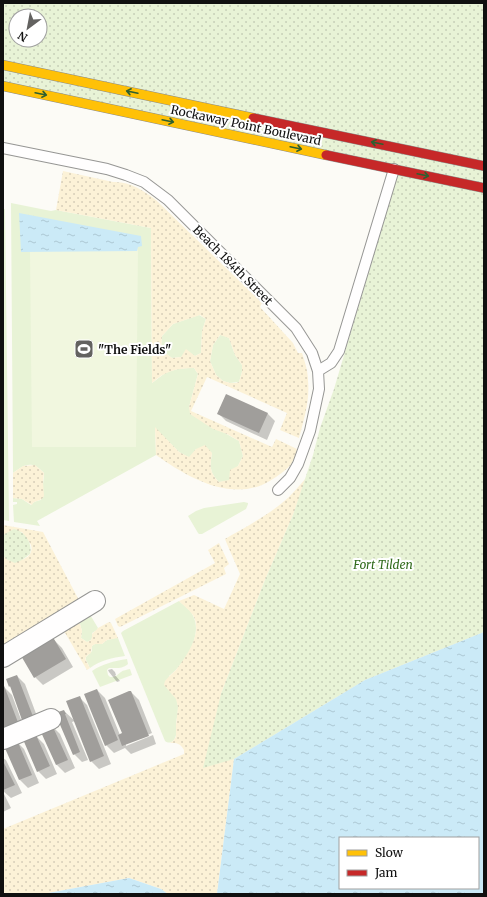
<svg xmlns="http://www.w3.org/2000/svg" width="487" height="897" font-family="Merriweather,serif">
<defs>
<pattern id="sand-dots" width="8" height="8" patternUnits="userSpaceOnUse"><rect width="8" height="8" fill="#fcf2d7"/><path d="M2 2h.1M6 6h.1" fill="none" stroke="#d7ceb8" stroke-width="1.8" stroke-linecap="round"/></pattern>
<pattern id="park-dots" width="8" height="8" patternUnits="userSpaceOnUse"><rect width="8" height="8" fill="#e8f3d6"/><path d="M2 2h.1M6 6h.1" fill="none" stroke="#c6cfb7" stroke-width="1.8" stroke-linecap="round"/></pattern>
<pattern id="water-ripples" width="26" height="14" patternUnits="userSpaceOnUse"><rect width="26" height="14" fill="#cbeaf7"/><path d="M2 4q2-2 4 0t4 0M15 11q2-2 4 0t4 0" fill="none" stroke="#adc8d3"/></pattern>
</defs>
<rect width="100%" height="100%" fill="#fcfbf6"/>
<path fill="#e8f3d6" d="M11,203L51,211L56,210L151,228L152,383C155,381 157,379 160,377C169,369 182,368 194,368L198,374L189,407L191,414L239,441L243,456L238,466L229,481L219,482C209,472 210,466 212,453L196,449L190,458L179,452L155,428L156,455L37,521L40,526L14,522L13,505L17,504V502H13V498L22,499L31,505C34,501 37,501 41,500L44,476V473C32,460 25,464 13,473Z
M3,209H5L9,521L3,520Z
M199,315L206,319L202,331L201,353L195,356L189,353L181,357L172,358L161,350L162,336L173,324Z
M221,334L229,338L235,355L242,365V372L239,382L230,383L223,381L216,375L210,361L213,345Z
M244,502L248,503V504L246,509L202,534H199L198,533L188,516L196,511L204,508Z
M179,601C185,606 192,611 194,618C202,637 184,665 169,676C172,686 177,696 178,707C178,712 177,717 176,723C176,727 177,731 176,735C175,741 170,745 165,741L121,633L123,631Z
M89,613L98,628L97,630L92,633C93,638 92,640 87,642L81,638L82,631L80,624L72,619Z
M115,638H118L125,656C112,658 101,660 90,668L86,660V657L92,651V646L95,644H102L107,640Z
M127,659L128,664C122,669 117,668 109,668L107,670L108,675L110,677C116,677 117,675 121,672C123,670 127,670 130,669L132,675L100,687L92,671C102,664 114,661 127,659Z"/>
<path fill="url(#sand-dots)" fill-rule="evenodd" d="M63,171L113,182C129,181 143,190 156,200L262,303L260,307L293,343L298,353H302C305,362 308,371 308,381C310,400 304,419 299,438L280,430L287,413L207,377L191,411L272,447L276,439L297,449C294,464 288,469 276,477C237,506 190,479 156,455L155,427L179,452L189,457L196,449L205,445L212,453C210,466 209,472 219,482L229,480L230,470L238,466L243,456L239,441L227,434L213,429L190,414L189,407L198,374L194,368C177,368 165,371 152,383L151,228L56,210ZM200,315L206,319L202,331L201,353L195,356L186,349L181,357L172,358L161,350L162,336L173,324ZM220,335L229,338L235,355L242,365V372L239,382L236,383H230L223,381L216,375L210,361L213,345Z
M35,465L44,473L43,482L44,496C42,501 37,500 33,503L32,505L22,499L13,498V473L23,466Z
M306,478L293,515L265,580L221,694L484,632L365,680L234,759L217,894H168L161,889L129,878L43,894H3V829L184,754V750C180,743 177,743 170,743L173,741L176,737V725L178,707L176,699L164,685L165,681C168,677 172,674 176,670C186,657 202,635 194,617C191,611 184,606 179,601L194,595L224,609L240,574L227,544L225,539C244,528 265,517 282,503C291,496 298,487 306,478Z
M3,525L43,532L81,604L3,651V556C4,557 7,559 8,560C18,563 35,558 31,545C29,541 24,536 22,532L4,534L3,535Z
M219,543L229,564L224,568L226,574L120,627L118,626L115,619L215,563L208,550Z
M72,619L80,624L82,631L81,638L87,642L91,640L92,637V634C93,632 96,631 98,628L109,622L111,623L118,638L107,640L102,644H95L92,646L91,653C82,658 86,660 90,668L87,670L61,626Z"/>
<path fill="url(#park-dots)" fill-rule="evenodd" d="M3,3H484V632L365,680L234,759L203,768L221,694L265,580L293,515L313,455L320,428L334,389L399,170L3,91ZM16,16H40V40H16Z
M14,529C25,531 33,544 30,554L22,560L15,563L8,560L3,556V535Z"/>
<path fill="#f1f7df" d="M138,247L136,447H32L30,251H137Z"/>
<path fill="url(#water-ripples)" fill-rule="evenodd" d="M19,213L141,236L142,246L138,247L137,251L21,252Z
M484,632V894H217L234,759L365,680ZM340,838H478V888H340Z
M129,878L161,889L168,894H43Z"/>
<path fill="#0003" d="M218,413L268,414L275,421L267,440L226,421Z
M54,640L62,648L73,667L43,685L35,677Z
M112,669L115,672L116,675H115L120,681L117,682L109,672L108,670Z
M17,676L25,684L41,727L10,686Z
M3,687H4L12,695L26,733L10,738Z
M97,690L105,698L120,735L123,734L131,692L139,700L152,733L126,744V746L153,735L156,744L131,754L125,748L114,753L106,745Z
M79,697L87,705L111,764L99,769L91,761Z
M64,711L75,721L72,722L88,760L82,762L74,754Z
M52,726L60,734L75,768L65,773L57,765L41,731Z
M33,733L44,744L57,774L46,779L38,771Z
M16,741L24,749L39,783L28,788L20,780L5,746Z
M3,758L6,760L22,793L11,798L3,791Z
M3,792L11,808L3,812Z"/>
<path fill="#a09e9b" d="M226,394L268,413L259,433L217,414Z
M51,636L53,639H54L66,659L34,678L20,654Z
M17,675L34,719L23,723L10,686L9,687L6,679Z
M3,683L19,725L3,730Z
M97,689L118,740L105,746L84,694Z
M129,691H131L149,736L122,746L118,735L122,733L108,700Z
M80,696L104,756L90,762L66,701Z
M64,710L66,714H65L80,752L73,755L55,713Z
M52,725L68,760L56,765L40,730Z
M36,735L50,766L37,772L22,737Z
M17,740L32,775L19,780L4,746Z
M3,761L15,785L3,790Z"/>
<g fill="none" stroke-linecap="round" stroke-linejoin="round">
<defs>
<path id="lane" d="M3,148L107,169L126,175L144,182L168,200L296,328L312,353L318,371L319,389L310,431L298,464L290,478L278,490
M318,371L331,363L339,351L394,169"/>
<path id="street" d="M3,657L95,601
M3,739L51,719"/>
<path id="slow" d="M3,65L253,118
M3,86L326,155"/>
<path id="jam" d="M253,118L484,166
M326,155L484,188"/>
</defs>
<use href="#lane" stroke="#969694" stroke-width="12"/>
<use href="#street" stroke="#969694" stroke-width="22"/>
<use href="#slow" stroke="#8d8c8a" stroke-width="10"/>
<use href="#jam" stroke="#8d8c8a" stroke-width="10"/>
<use href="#lane" stroke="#fffefe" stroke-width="10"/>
<use href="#street" stroke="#fffefe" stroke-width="20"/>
<use href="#slow" stroke="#ffc107" stroke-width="9"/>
<use href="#jam" stroke="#c62828" stroke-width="9"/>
</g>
<defs><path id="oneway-shaft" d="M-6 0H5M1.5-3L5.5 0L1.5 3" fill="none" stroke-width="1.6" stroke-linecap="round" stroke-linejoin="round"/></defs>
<g stroke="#2e6030">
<use href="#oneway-shaft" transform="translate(132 92) rotate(-168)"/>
<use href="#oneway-shaft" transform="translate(41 94) rotate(12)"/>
<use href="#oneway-shaft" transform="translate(168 121) rotate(12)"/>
<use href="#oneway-shaft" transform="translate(377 143) rotate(-168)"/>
<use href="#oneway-shaft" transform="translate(296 148) rotate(12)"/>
<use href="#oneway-shaft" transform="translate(423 175) rotate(12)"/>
</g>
<defs>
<symbol id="stadium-square" viewBox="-11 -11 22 22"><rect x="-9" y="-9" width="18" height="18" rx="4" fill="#636260" stroke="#fff"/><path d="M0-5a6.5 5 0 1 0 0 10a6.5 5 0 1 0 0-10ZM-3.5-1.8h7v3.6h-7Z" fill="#fff"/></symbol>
</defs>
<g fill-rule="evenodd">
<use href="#stadium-square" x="73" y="338" width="22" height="22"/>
</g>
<g text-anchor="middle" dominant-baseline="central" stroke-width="4" stroke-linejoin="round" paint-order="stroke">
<g font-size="12" fill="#101010" stroke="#fff">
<text transform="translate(246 125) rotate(12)">Rockaway Point Boulevard</text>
<text transform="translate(233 265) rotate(45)">Beach 184th Street</text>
</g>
<g font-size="12" font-weight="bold" fill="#101010" stroke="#fff" text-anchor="start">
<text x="98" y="349">"The Fields"</text>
</g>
<g font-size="12" font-style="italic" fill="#326c1d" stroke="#fff">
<text x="383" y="564">Fort Tilden</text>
</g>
</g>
<rect width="487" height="897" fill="none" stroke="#101010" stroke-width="8"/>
<rect x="339" y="837" width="140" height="52" fill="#ffffff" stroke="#9f9f9f"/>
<rect x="347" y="850" width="20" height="6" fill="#ffc107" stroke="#9f9f9f"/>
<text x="375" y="857" font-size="12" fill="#101010">Slow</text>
<rect x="347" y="870" width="20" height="6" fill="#c62828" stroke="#9f9f9f"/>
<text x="375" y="877" font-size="12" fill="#101010">Jam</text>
<g transform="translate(28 28) rotate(212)"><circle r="19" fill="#ffffff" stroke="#9f9f9f"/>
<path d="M0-3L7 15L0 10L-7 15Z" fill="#636260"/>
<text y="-6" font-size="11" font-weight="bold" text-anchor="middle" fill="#101010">N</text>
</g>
</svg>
